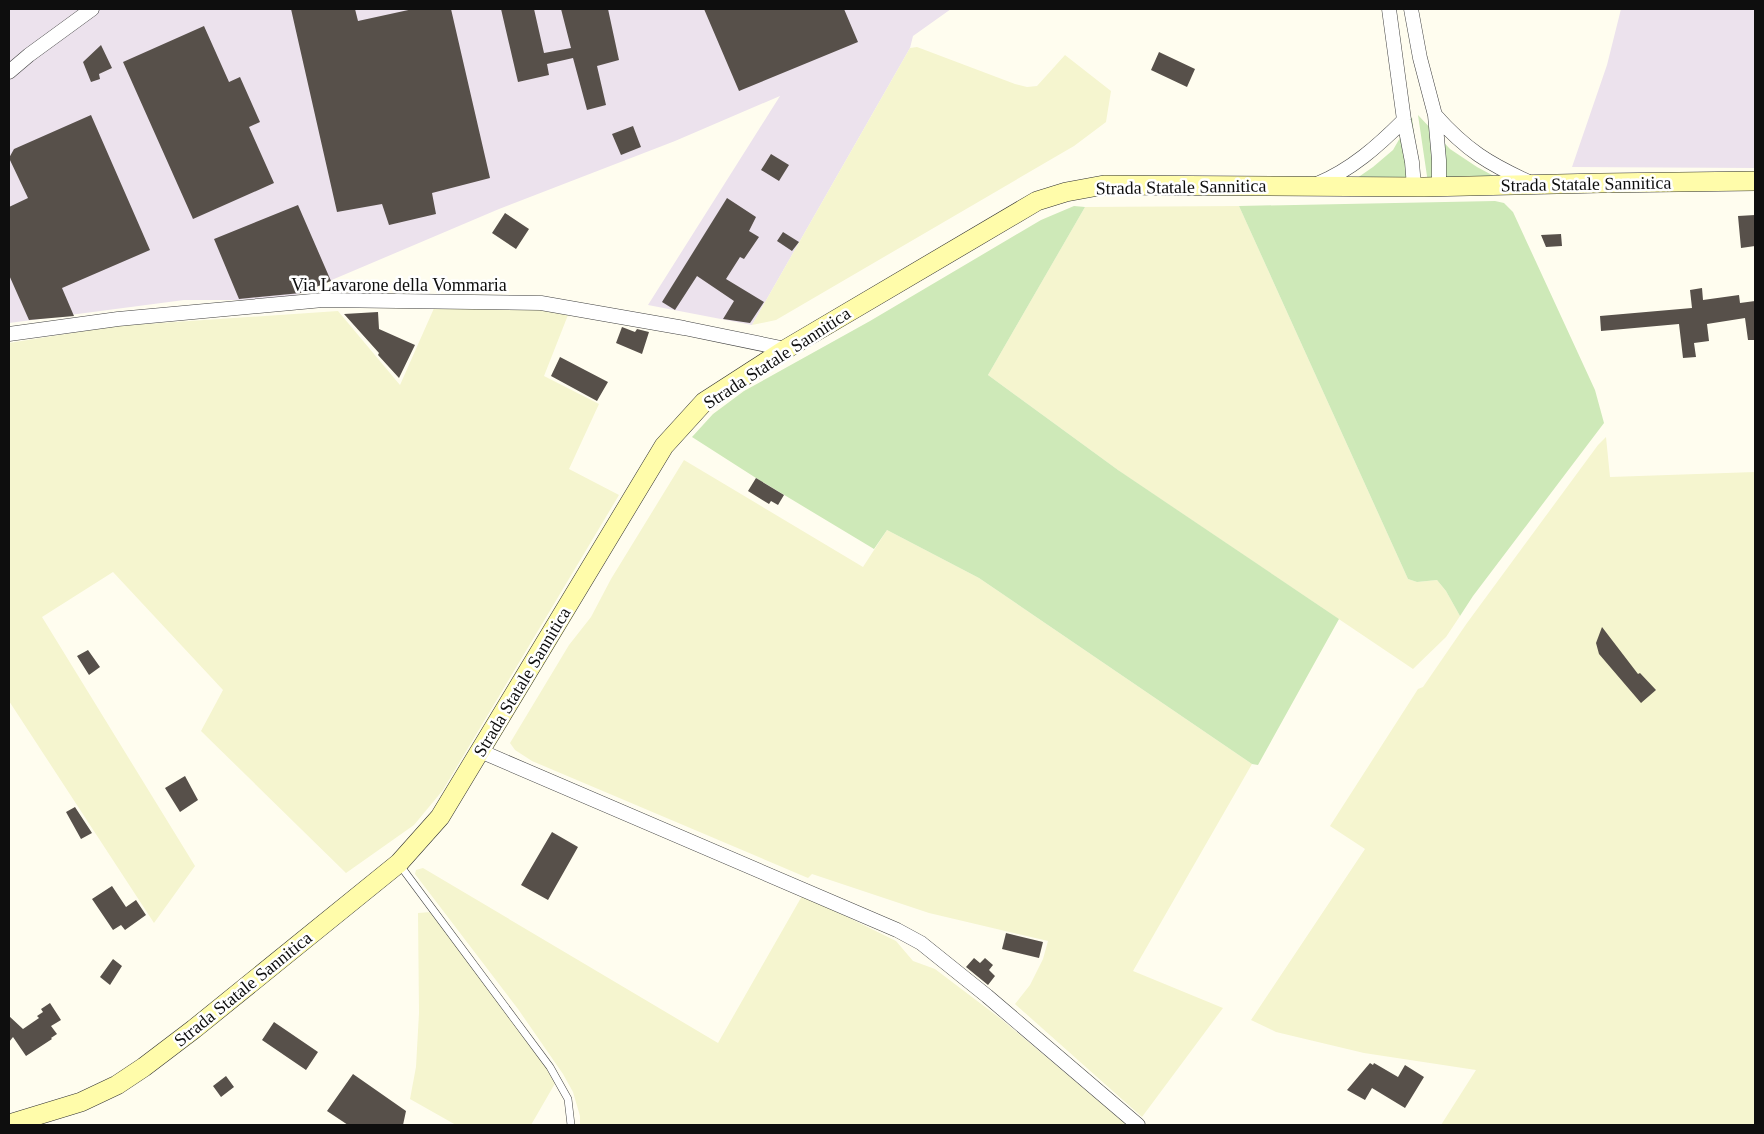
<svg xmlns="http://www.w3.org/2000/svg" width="1764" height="1134" font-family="Georgia,serif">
<rect width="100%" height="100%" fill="#fffdef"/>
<path fill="#ece2ed" d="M9,9H951L913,36L910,48L752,325L648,305L780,96L675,141L499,209L294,296L239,300H184L9,323Z
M1621,9H1755V168L1572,167L1607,65Z"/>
<path fill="#f5f5cf" d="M917,47L1015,84L1027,87L1037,86L1065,55L1111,91L1106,122L1074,146L776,320L752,325L910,48Z
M1239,206L1408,579L1417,582L1437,580L1446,591L1460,616L1446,637L1413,669L1122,473L988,375L1085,207Z
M435,306L538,309L568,315L544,376L599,404L569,469L619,495L443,790L414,825L346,873L201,731L223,690L113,572L42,617L195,866L154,923L9,701V343L116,326L338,311L400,385Z
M1606,437L1610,477L1755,472V1125H1441L1476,1070L1364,1053L1276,1032L1251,1020L1365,849L1330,826L1418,689L1423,687L1467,623L1598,445Z
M684,460L863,567L887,530L979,578L1252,764L1133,971L1223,1008L1142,1117L1015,1004L1030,985L1043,959L1048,941L929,913L812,874L808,878L532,761L515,750L510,743L569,645L591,617L611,579Z
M423,868L718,1043L802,896L827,907L896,941L913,961L935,969L1001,1019L1127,1125H580V1116L573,1092L563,1074L518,1009L415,874L416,870Z
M431,912L557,1080L531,1125H456L410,1099L416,1067L419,1013L418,913Z"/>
<path fill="#cee9b8" d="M1418,115L1450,149L1477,167L1505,182L1428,183Z
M1412,117L1420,184L1347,185L1373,167L1393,150Z
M1495,201L1504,203L1513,212L1595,390L1604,423L1473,596L1460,616L1446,591L1437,580L1417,582L1408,579L1239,206Z
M1074,206L1085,207L988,375L1118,470L1339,619L1258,765L1252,764L979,578L887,530L874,549L756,478L692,437L713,414L744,391L870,321L1041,220Z"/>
<path fill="#57504a" d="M291,9H355L358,21L413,9H451L490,178L432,193L436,214L389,225L382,204L337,212Z
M501,9H534L544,53L571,48L561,9H608L619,60L597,66L606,105L587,110L573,58L547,64L549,75L518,82Z
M704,9H844L858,42L739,91Z
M204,26L229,82L240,77L260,122L249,127L274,183L193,219L123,62Z
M101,45L112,68L99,74L100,79L91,82L83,62Z
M1159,52L1195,69L1187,87L1151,70Z
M91,115L150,250L62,288L74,316L29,320L9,275V207L28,198L9,158L14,149Z
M633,126L641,147L621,155L612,134Z
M771,154L789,165L779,181L761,170Z
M727,198L756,217L749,231L759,237L744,259L740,257L726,279L764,302L750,323L723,319L734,301L697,276L675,310L662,302Z
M298,205L331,281L301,293L239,299L214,239Z
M505,213L529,229L516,249L492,233Z
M1755,215V246L1741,248L1738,216Z
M783,232L799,242L792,251L777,241Z
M1561,234L1562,246L1546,247L1541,235Z
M1702,288L1703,300L1739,295L1740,303L1755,301V340H1748L1745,318L1707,324L1709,341L1694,343L1696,357L1683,358L1679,324L1601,331L1600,316L1692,308L1690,290Z
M378,312L379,329L415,345L399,378L378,355L379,353L344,314Z
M622,327L635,332L637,329L649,332L642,354L616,343Z
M560,357L608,382L597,401L551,376Z
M756,478L784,495L778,505L771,501L769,504L748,491Z
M1602,627L1638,674L1640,673L1656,690L1641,703L1599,654L1596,643Z
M88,650L100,667L89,675L77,656Z
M185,776L198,800L180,812L165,788Z
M75,807L92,833L81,839L66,812Z
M552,832L578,847L548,900L521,885Z
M112,886L126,907L136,900L146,915L125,930L121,925L113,930L92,899Z
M1006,933L1043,942L1039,958L1002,949Z
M974,958L980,963L985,958L993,965L989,970L995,976L988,985L966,967Z
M113,959L122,966L110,985L100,977Z
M50,1003L61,1020L51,1026L57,1034L51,1038L52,1039L26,1056L13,1037L9,1042V1016L23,1029L39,1018L37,1016L43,1012L41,1009Z
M274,1022L318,1052L306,1070L262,1040Z
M1370,1063L1373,1065L1374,1063L1398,1077L1405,1065L1424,1077L1405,1108L1372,1088L1365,1100L1347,1090Z
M353,1074L406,1111L403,1125H348L327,1111Z
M226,1076L234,1087L221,1097L213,1086Z"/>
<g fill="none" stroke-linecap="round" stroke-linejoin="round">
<defs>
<path id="service" d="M399,864L550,1067L568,1099L571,1125"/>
<path id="minor" d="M1389,9L1404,120L1412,162L1414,187
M1411,9L1420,58L1435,115L1439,160V187
M9,72L29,55L92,9
M1435,115C1466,150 1489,164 1531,183
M1317,184C1351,170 1378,146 1404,120
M9,334L118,319L323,300L541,303L684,328L786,349
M480,751L897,930L921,943L987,996L1138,1125"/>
<path id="secondary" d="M9,1124L81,1102L117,1085L144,1067L194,1029L399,863L440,817L664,446L704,402L786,349L1037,201L1066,192L1104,185L1424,187L1601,183L1755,181"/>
</defs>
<use href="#service" stroke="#414141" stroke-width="8"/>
<use href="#minor" stroke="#414141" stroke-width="15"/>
<use href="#secondary" stroke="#303030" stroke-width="20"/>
<use href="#service" stroke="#fff" stroke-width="7"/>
<use href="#minor" stroke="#fff" stroke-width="14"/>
<use href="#secondary" stroke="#fffcaa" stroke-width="19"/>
</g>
<g text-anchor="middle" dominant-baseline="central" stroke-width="5" stroke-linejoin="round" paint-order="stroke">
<g font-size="18" fill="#0e0e0e" stroke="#fff">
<text transform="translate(1586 184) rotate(-1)">Strada Statale Sannitica</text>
<text transform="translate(1181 187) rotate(-1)">Strada Statale Sannitica</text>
<text x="399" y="285">Via Lavarone della Vommaria</text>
<text transform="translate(777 358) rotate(-33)">Strada Statale Sannitica</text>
<text transform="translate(522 682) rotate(-59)">Strada Statale Sannitica</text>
<text transform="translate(243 989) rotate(-39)">Strada Statale Sannitica</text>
</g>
</g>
<rect width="1764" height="1134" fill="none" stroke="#0e0e0e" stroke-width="20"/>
</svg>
